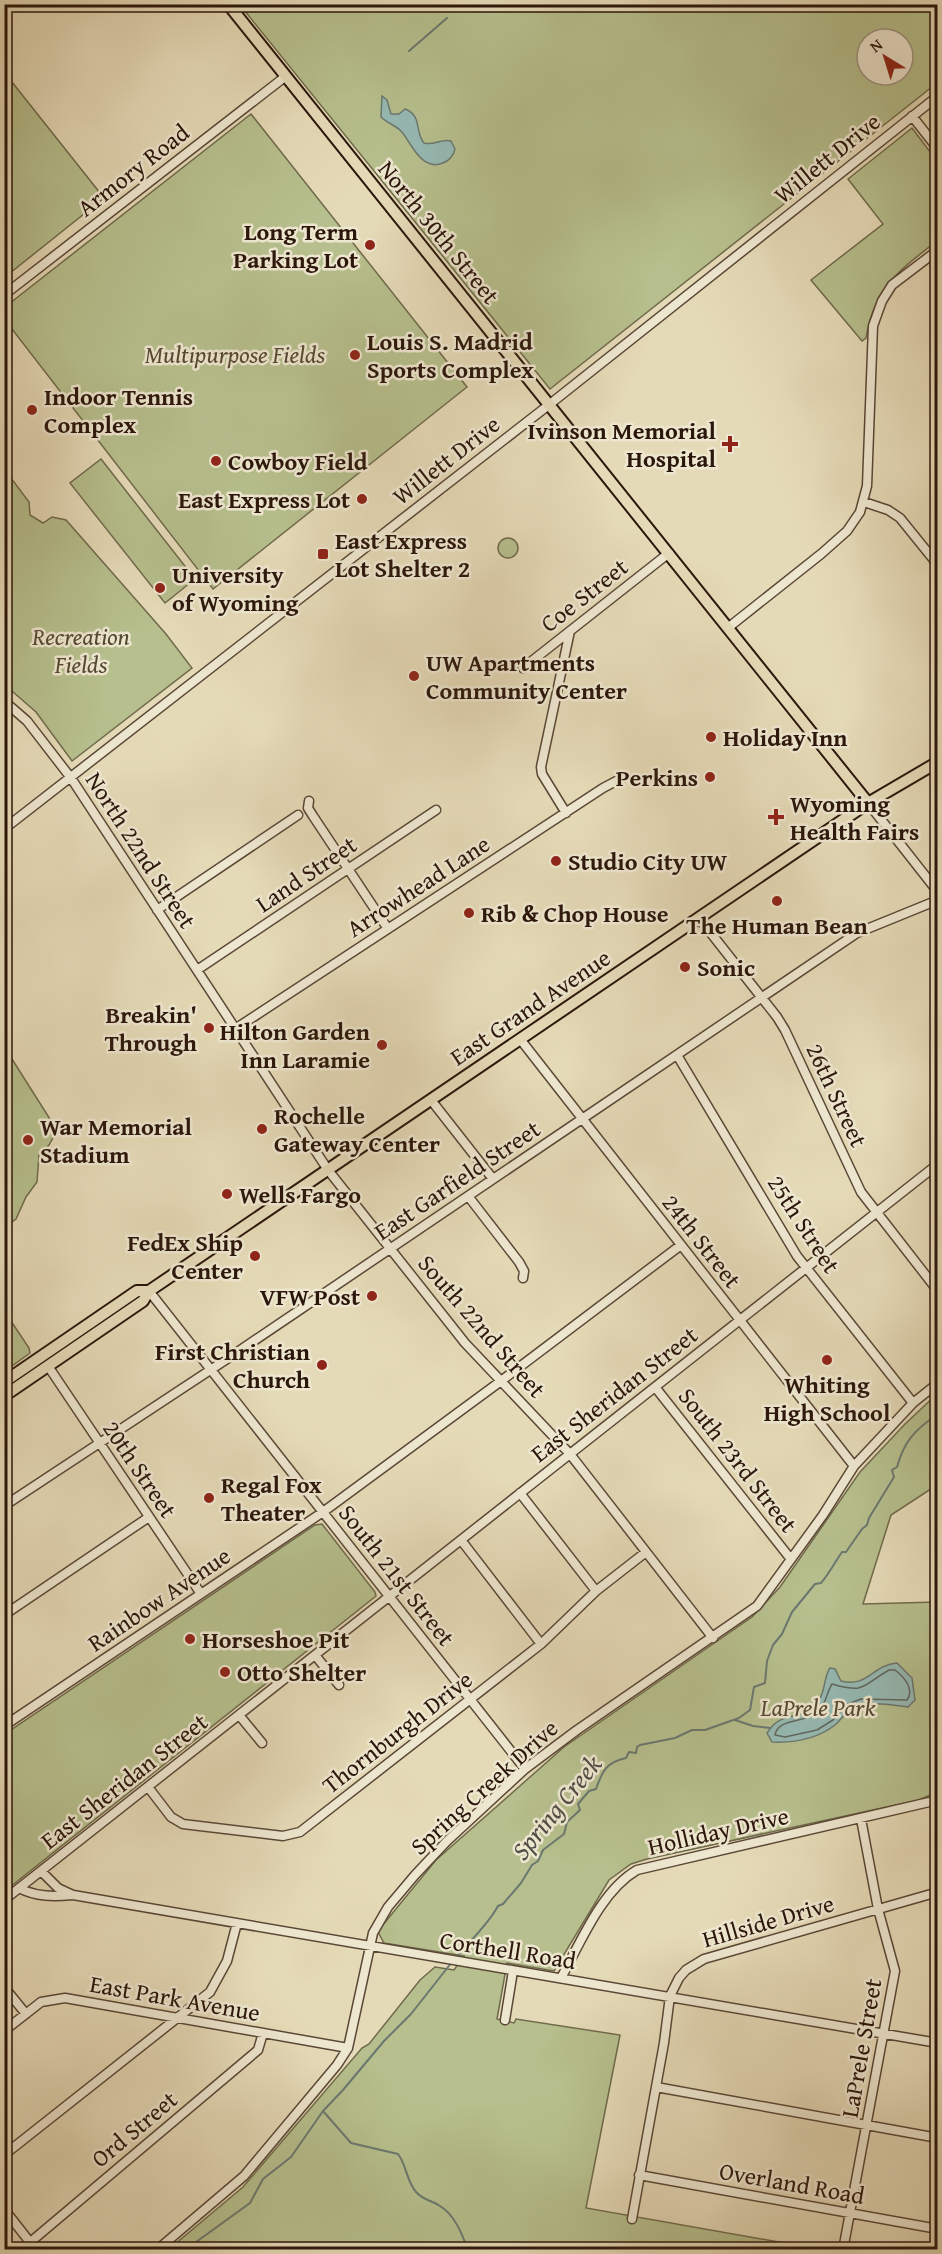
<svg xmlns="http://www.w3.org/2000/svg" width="942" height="2254" font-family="'Gentium Book Plus',serif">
<rect width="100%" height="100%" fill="#e5dab7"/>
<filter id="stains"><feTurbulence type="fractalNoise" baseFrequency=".00333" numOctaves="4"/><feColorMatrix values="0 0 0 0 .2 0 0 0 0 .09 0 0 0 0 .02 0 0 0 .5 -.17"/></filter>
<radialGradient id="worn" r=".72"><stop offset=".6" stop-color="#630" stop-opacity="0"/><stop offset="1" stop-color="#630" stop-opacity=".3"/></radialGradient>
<path fill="#b6bf8d" stroke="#706a4c" stroke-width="1.5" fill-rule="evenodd" d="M240,5H937V83L550,389ZM867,39H903V75H867Z
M4,72L104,198L5,277H4Z
M251,114L467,387L213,589L5,320V307Z
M912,128L937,161V241C900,270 874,287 866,338L862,341L811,280L883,224L848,179Z
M101,459L195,579L165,603L70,483Z
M5,470L29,502L30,515L43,523L52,517L66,520L166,634L192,668L72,761L36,712L5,685Z
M498 548a10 10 0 1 1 20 0a10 10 0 1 1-20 0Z
M5,1048L55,1127V1134L49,1145L39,1155L37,1182L26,1197L16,1219L5,1227Z
M5,1312L29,1348L30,1353L5,1371Z
M937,1394V1485L891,1515L863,1604L937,1602V1792L919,1800L647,1859L631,1864L609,1880L554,1971L507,1963L497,2019L514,2023L516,2019L620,2035L586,2208L818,2249L168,2250L243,2187L362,2048L369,2044L420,1980L435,1967L454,1970L464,1956L384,1943L378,1932L382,1926L436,1860L564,1747L752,1617L780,1587L860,1472L905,1424Z
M322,1524L375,1592L376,1596L5,1891V1734L315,1525Z"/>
<path fill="#96bab4" stroke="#6b7870" stroke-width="1.5" d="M382,96L387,100L391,114H399L405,109C423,116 414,131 424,143C434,146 442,138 451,141L455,149C454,155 449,161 443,163C421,172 411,142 401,131C395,125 387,123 381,117Z
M897,1663L912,1678L915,1700L908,1707C891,1705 868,1700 852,1709C845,1713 841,1720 835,1725C817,1739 795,1743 772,1742L767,1733C783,1708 801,1723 817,1703C826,1693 823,1678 830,1668L835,1669L841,1681C868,1688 872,1665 897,1663Z"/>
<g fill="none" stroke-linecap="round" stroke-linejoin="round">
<path stroke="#606860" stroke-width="1.5" d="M889,1670H895C904,1677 915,1689 907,1700L861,1699L848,1704L833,1720L817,1730L785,1737L775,1735C778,1718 804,1723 816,1713C826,1705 826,1694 832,1684C866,1694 861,1686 889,1670Z"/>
<path stroke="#6b7870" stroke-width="2" d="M409,51L447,18
M735,1720L753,1726L770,1728
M456,1958C470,1940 488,1925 498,1906L503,1904L521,1883L532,1865L538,1861L543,1850L564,1834L567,1822L580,1810L578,1804L589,1791L596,1789C602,1772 606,1762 626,1758L629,1752L636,1753L637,1747L640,1745L675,1738L692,1730H705L739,1718L750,1710L754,1687L765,1683L767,1661L773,1645L782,1634L792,1612L815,1584L821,1583C829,1574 835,1562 842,1552H846L862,1529L867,1525L869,1518L894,1477L892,1470L897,1467C904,1442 914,1430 938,1414
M323,2111L351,2143L398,2154C407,2166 406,2180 416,2192C424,2201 432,2200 440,2206C455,2215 462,2234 468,2250
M185,2250L250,2203L263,2179L291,2157L323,2111L343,2090L384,2041L411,2014L452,1962"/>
<defs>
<path id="minor" d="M912,116L938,149
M4,295L286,76
M864,502L888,510L900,518L938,565
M729,627L821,554L847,531L860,512L867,486L873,326L882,301L892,285L938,250
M523,668L669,553
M4,701L27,721L71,778L328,1170L465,1343L570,1454L713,1638
M309,801L308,808L313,816L388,929
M868,803L938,892
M566,813L542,774L541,767L570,631
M4,829L550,404L938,96
M157,910L298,815
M699,918L777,1017L785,1030L861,1192L938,1291
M197,970L436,810
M235,1029L603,788L622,778
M520,1039L854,1466
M677,1055L797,1256L913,1403
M431,1100L493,1179
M468,1196L519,1262L524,1271L523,1278
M149,1291L525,1769
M48,1366L201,1594
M655,1387L790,1558
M520,1493L596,1591
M4,1506L230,1357L857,933L938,900
M461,1540L541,1644
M4,1615L149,1517
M315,1655L339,1685
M239,1715L262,1743
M4,1726L323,1512L501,1381L681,1245
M148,1787L171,1817L183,1824L283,1836L300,1832L541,1644L596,1591L646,1552
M41,1871L58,1888L73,1895L938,2043
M19,1888C36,1897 54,1897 72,1895
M4,1900L938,1164
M561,1978C581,1942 601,1891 637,1870L938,1800
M4,1987L26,2014
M505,2020L513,1971
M4,2031L41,2002L65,1998L348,2048
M656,2087L938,2138
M4,2155L210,1992L227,1961L237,1923
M639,2175L938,2229
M4,2209L36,2250
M632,2219L664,2043L670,1996L679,1978L686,1970L704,1959L938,1892
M21,2250L258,2050L263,2033
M157,2250L244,2176L337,2065L348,2048L373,1933L388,1907L415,1875L447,1841L525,1769L577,1730L757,1606L823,1515L854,1466L913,1403L938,1383
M843,2250L895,1971L878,1909L861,1819"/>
<path id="major" d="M228,4L868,803
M4,1382L137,1291H149
M4,1396L143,1301L149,1291L868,803L938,762"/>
</defs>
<use href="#minor" stroke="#5a4736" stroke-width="11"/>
<use href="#major" stroke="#2b160b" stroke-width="14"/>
<use href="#minor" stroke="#eee7d0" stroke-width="8"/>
<use href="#major" stroke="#e5dab7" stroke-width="10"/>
</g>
<g fill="#8f2418" stroke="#eee7d0" stroke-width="2">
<circle cx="370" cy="245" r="6"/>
<circle cx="355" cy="355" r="6"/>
<circle cx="32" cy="410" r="6"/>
<path d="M727 435h6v6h6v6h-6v6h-6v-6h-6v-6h6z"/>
<circle cx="216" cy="461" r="6"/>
<circle cx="362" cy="499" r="6"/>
<rect x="317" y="548" width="12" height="12" rx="3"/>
<circle cx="160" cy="588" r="6"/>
<circle cx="414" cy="676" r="6"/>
<circle cx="711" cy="737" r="6"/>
<circle cx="710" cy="777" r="6"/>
<path d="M773 808h6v6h6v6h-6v6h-6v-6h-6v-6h6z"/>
<circle cx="556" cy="861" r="6"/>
<circle cx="777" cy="901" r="6"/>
<circle cx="469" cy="913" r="6"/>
<circle cx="685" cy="967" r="6"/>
<circle cx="209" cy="1028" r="6"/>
<circle cx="382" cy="1045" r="6"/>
<circle cx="262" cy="1129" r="6"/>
<circle cx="28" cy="1140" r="6"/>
<circle cx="227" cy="1194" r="6"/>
<circle cx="255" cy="1256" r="6"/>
<circle cx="372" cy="1296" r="6"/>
<circle cx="827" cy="1360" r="6"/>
<circle cx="322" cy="1365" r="6"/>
<circle cx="209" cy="1498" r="6"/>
<circle cx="190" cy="1639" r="6"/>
<circle cx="225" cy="1672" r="6"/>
</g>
<g text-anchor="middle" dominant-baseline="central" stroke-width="5" stroke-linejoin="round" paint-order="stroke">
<g font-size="24" fill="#2b160b" stroke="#eee7d0">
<text transform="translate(827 158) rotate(-39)">Willett Drive</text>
<text transform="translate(133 170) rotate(-38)">Armory Road</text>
<text transform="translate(439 232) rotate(51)">North 30th Street</text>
<text transform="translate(446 460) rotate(-38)">Willett Drive</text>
<text transform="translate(584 595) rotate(-38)">Coe Street</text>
<text transform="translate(141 850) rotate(57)">North 22nd Street</text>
<text transform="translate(306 874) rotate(-34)">Land Street</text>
<text transform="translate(418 886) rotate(-33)">Arrowhead Lane</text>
<text transform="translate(530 1007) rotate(-34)">East Grand Avenue</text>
<text transform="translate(837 1095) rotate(65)">26th Street</text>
<text transform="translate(457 1180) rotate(-34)">East Garfield Street</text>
<text transform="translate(804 1224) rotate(57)">25th Street</text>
<text transform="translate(702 1241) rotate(52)">24th Street</text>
<text transform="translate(482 1326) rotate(49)">South 22nd Street</text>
<text transform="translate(614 1394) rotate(-38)">East Sheridan Street</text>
<text transform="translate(738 1460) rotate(52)">South 23rd Street</text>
<text transform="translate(140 1469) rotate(56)">20th Street</text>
<text transform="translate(397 1575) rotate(52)">South 21st Street</text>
<text transform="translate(159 1599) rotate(-34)">Rainbow Avenue</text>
<text transform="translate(397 1732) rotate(-38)">Thornburgh Drive</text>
<text transform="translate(124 1781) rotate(-38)">East Sheridan Street</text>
<text transform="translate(484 1787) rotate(-42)">Spring Creek Drive</text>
<text transform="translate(718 1831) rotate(-13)">Holliday Drive</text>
<text transform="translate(768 1921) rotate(-16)">Hillside Drive</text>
<text transform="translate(508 1950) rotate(9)">Corthell Road</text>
<text transform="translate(175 1998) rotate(10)">East Park Avenue</text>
<text transform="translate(861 2048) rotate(-80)">LaPrele Street</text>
<text transform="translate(134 2129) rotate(-40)">Ord Street</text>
<text transform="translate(792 2183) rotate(10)">Overland Road</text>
</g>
<g font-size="24" font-weight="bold" fill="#2b160b" stroke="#eee7d0" text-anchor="start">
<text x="358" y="231" text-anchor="end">Long Term<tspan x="358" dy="28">Parking Lot</tspan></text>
<text x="367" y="341">Louis S. Madrid<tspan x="367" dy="28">Sports Complex</tspan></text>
<text x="44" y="396">Indoor Tennis<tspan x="44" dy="28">Complex</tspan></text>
<text x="716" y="430" text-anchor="end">Ivinson Memorial<tspan x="716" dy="28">Hospital</tspan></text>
<text x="228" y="461">Cowboy Field</text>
<text x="350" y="499" text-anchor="end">East Express Lot</text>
<text x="335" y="540">East Express<tspan x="335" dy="28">Lot Shelter 2</tspan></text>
<text x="172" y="574">University<tspan x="172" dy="28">of Wyoming</tspan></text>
<text x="426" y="662">UW Apartments<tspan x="426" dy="28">Community Center</tspan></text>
<text x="723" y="737">Holiday Inn</text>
<text x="698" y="777" text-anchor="end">Perkins</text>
<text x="790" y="803">Wyoming<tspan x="790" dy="28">Health Fairs</tspan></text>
<text x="568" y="861">Studio City UW</text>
<text x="481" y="913">Rib &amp; Chop House</text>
<text x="777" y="925" text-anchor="middle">The Human Bean</text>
<text x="697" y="967">Sonic</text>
<text x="197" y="1014" text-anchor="end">Breakin'<tspan x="197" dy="28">Through</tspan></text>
<text x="370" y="1031" text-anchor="end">Hilton Garden<tspan x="370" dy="28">Inn Laramie</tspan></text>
<text x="274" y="1115">Rochelle<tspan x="274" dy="28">Gateway Center</tspan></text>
<text x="40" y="1126">War Memorial<tspan x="40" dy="28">Stadium</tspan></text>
<text x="239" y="1194">Wells Fargo</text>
<text x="243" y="1242" text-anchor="end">FedEx Ship<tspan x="243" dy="28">Center</tspan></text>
<text x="360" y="1296" text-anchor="end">VFW Post</text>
<text x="310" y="1351" text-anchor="end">First Christian<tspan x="310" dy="28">Church</tspan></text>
<text x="827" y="1384" text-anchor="middle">Whiting<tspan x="827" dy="28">High School</tspan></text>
<text x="221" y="1484">Regal Fox<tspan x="221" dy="28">Theater</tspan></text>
<text x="202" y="1639">Horseshoe Pit</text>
<text x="237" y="1672">Otto Shelter</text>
</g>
<g font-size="24" font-style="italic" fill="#554932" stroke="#eee7d0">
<text x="235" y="354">Multipurpose Fields</text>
<text x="81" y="636">Recreation<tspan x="81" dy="28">Fields</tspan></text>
<text x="818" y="1707">LaPrele Park</text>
</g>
<g font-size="26" font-style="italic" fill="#504f46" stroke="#eee7d0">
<text transform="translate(556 1807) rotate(-51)">Spring Creek</text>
</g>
</g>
<rect width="942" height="2254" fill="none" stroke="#e5dab7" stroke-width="24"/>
<rect x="6" y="6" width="930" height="2242" fill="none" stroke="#2b160b" stroke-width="3"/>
<rect x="12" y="12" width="918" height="2230" fill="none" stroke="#2b160b" stroke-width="1.5"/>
<g transform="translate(885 57) rotate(322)"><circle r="28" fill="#eee7d0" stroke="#a09381" stroke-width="1.5"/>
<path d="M0-4.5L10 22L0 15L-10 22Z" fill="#8f2418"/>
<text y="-9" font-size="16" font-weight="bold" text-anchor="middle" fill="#2b160b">N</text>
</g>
<rect width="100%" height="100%" filter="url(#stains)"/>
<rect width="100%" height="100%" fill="url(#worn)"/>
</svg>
